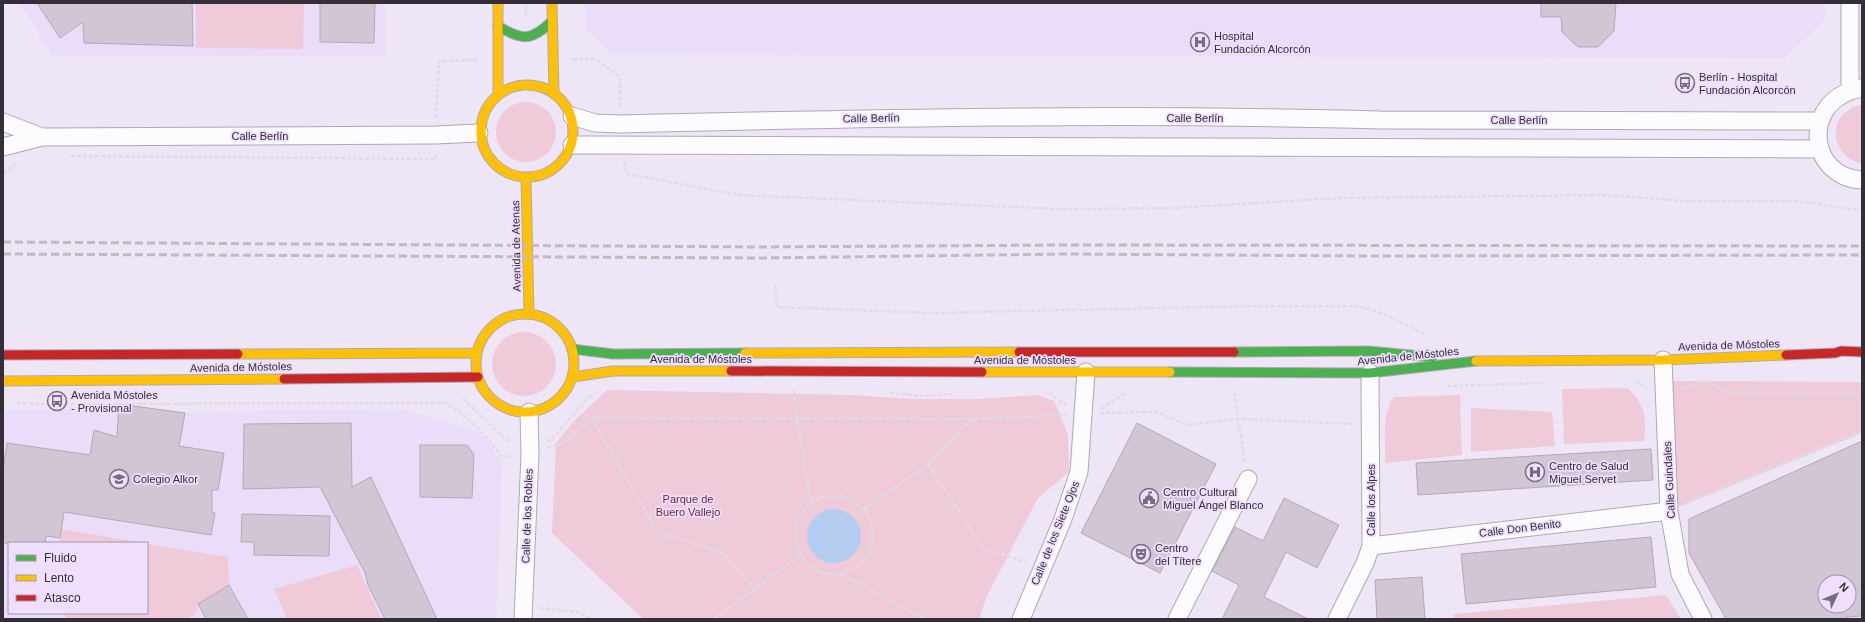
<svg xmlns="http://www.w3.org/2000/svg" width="1865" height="622" font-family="Arial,sans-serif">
<rect width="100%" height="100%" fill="#eee5f7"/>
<path fill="#ebdcfa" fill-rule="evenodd" d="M20,3H385V56H53Z
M585,3H1825V20L1785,58L612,55L585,28Z
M154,408L168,414L231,411L403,409L481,433L502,462L496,619H3V410ZM9,543H147V613H9Z"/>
<path fill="#efcbd9" d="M196,3H304L303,49L196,48Z
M496 132a30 30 0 1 1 60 0a30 30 0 1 1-60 0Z
M1862,105V164C1828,155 1826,112 1862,105Z
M492 364a32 32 0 1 1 64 0a32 32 0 1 1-64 0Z
M1672,381L1862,382V433L1679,507L1676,495Z
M1627,388C1645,403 1647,418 1644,441L1564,444L1562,389Z
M607,390L850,395L913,399H977L1038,395L1054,401L1068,435L1069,472L1038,498L987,596L979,619H643L552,533L556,443L573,422Z
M1460,395L1462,455L1385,463C1386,442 1381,414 1394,397Z
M1471,408L1552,412L1555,446L1471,452Z
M61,529L144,543H59Z
M147,544L228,557L229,585L198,604L196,614L187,619H65L66,613H147Z
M357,565L381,619H287L274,589Z
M1666,595L1681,619H1453V614Z"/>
<path fill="#b4ccf0" d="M807 536a27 27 0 1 1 54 0a27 27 0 1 1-54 0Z"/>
<path fill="#d2c5d4" stroke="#b3a8b5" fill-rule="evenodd" d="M37,3H192L193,46L84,43L83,22L60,38Z
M320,3H375L374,43L320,42Z
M1541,3H1616L1614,31L1598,47H1578L1562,32L1561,17H1541Z
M119,404L185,413L179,446L224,453L218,490H212V513H215L211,535L64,512L60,538L46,536L45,543H3V471L7,443L90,455L94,430L117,437Z
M351,423L352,487L371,477L437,619H385L368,585L365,573L320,487L243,489L244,424Z
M1137,423L1216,464L1160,573L1081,533Z
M1862,441V616L1846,617V619H1726L1689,553V519ZM1825,582H1849V606H1825Z
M420,445H467L474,455L472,498L420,497Z
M1651,449L1653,480L1418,495L1416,463Z
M1284,498L1339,525L1317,568L1286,552L1264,597L1308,619H1222L1239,585L1212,571L1235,527L1263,541Z
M242,514L330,516L329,556L254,555V542H241Z
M1651,537L1656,587L1466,604L1461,554Z
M1422,577L1425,619H1377L1375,580Z
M229,585L248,619H206L198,604Z"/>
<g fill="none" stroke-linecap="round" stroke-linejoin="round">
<defs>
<path id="street" d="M1862,88C1801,98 1806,177 1862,180
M1850,90V3
M572,116L595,123L621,124C874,118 1127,113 1380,120L1819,121
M3,122L42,137
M572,145L1820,149
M3,147L42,137L436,135L479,133
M1663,360L1669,511L1680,574L1703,619
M1371,546L1669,511
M523,619L530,454L529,412
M1021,619L1063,519L1079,472L1086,372
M1177,619L1248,479
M1337,619L1365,563L1371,546L1370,373"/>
<path id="fast" d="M498,26C522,41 532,41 552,21
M572,349L613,354L745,353
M1234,352L1368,351L1432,357
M1170,372L1370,373L1476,361"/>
<path id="slow" d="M498,3V95
M552,3L554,93
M481 131a46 46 0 1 1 92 0a46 46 0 1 1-92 0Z
M526,178L529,314
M476 363a49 49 0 1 1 98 0a49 49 0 1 1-98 0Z
M745,353L1019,352
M238,354L477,353
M1476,361L1663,360L1786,355
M982,372H1170
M573,377L613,371H731
M3,381L284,379"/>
<path id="jam" d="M1019,352H1234
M3,355L238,354
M1786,355L1835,353L1841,351L1862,352
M731,371L982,372
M284,379L478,377"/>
</defs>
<use href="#street" stroke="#afa8b6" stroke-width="19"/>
<use href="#fast" stroke="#afa8b6" stroke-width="11"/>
<use href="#slow" stroke="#afa8b6" stroke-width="11"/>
<use href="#jam" stroke="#afa8b6" stroke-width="11"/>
<path stroke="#e0dce3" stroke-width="2.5" stroke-dasharray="4 2" stroke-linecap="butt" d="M526,16V3
M573,59H595L620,77V107
M436,117L439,61L478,60
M71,156L436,159V152
M624,162L627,174L739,195L1060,209L1173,208L1340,198L1603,195L1685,201H1797L1858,210L1862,208
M3,173L9,170L17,163
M775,285L777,307L932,313L1255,306H1357L1382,313L1426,335
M1636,381L1647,389
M1447,386L1544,383
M1682,388L1704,381L1734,394H1862
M794,390L797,419L811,503
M890,393L920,396L952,394
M1049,393L1066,405
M1234,393L1245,463
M463,398L506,440L513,441
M17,403L36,404L446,403C471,420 484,432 502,457L513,456
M1101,409L1125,393
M1100,413L1156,412L1188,425L1240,419L1354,424
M592,418L658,533L721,551L754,588
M547,440H551L592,394
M547,448L564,443L591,418L972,419
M928,464L984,549L1026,562
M795 535a39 39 0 1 1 78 0a39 39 0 1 1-78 0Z
M1686,503L1862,431
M864,509L928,464L972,419L1067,415
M841,574L925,619
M540,608L578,612L591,619
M714,619L801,555"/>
<use href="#street" stroke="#fcfbfe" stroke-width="17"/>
<use href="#fast" stroke="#4caf50" stroke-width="9"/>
<use href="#slow" stroke="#ffc107" stroke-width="9"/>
<use href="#jam" stroke="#c62828" stroke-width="9"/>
<path stroke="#bebcc1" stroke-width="3" stroke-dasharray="8 4" stroke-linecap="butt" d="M3,242L756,247L1065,245L1862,246
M3,254L760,258L1066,254L1369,256L1862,255"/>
</g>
<defs>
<symbol id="hospital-ring" viewBox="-11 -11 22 22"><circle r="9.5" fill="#efdefe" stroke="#756d7c" stroke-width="1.5"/><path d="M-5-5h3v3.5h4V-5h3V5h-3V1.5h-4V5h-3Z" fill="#756d7c"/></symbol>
<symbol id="bus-ring" viewBox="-11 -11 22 22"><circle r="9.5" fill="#efdefe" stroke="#756d7c" stroke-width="1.5"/><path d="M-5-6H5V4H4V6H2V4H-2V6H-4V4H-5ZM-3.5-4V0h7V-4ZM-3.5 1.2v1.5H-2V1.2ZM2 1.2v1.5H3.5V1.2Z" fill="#756d7c"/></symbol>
<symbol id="school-ring" viewBox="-11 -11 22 22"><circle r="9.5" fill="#efdefe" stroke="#756d7c" stroke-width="1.5"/><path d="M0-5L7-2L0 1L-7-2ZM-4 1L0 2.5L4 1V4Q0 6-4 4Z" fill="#756d7c"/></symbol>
<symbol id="civic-ring" viewBox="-11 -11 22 22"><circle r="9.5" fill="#efdefe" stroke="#756d7c" stroke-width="1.5"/><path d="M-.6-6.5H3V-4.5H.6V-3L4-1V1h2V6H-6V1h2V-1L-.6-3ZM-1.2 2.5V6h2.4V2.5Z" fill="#756d7c"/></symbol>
<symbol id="theatre-ring" viewBox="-11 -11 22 22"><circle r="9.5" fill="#efdefe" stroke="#756d7c" stroke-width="1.5"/><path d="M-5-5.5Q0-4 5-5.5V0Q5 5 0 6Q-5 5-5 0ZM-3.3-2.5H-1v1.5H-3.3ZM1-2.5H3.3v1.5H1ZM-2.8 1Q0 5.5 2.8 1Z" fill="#756d7c"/></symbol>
</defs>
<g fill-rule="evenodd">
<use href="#hospital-ring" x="1189" y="31" width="22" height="22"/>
<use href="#bus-ring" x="1674" y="72" width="22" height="22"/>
<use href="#bus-ring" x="46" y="390" width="22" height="22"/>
<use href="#hospital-ring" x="1524" y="461" width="22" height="22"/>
<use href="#school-ring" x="108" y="468" width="22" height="22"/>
<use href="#civic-ring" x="1138" y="487" width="22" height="22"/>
<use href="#theatre-ring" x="1130" y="543" width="22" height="22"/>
</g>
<g text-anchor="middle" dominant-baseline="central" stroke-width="3.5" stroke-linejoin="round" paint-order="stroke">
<g font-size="11" fill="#342d3a" stroke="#efdefe" text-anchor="start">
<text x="1214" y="36">Hospital<tspan x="1214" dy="13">Fundación Alcorcón</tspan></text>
<text x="1699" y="77">Berlín - Hospital<tspan x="1699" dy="13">Fundación Alcorcón</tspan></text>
<text x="71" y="395">Avenida Móstoles<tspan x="71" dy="13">- Provisional</tspan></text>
<text x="1549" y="466">Centro de Salud<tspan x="1549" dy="13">Miguel Servet</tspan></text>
<text x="133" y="479">Colegio Alkor</text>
<text x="1163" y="492">Centro Cultural<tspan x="1163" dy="13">Miguel Ángel Blanco</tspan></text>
<text x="1155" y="548">Centro<tspan x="1155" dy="13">del Títere</tspan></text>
</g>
<g font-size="11" fill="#342d3a" stroke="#efdefe">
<text transform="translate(871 118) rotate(-1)">Calle Berlín</text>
<text x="1195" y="118">Calle Berlín</text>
<text x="1519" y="120">Calle Berlín</text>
<text x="260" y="136">Calle Berlín</text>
<text transform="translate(516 246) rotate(-91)">Avenida de Atenas</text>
<text transform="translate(1729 345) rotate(-2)">Avenida de Móstoles</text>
<text transform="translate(1408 356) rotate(-6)">Avenida de Móstoles</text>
<text x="701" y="359">Avenida de Móstoles</text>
<text x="1025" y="360">Avenida de Móstoles</text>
<text transform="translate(241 367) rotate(-1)">Avenida de Móstoles</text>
<text transform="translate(1669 480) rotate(-93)">Calle Guindales</text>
<text transform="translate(1371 500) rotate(-90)">Calle los Alpes</text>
<text transform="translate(527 516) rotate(-88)">Calle de los Robles</text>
<text transform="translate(1520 528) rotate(-7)">Calle Don Benito</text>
<text transform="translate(1055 533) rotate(-68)">Calle de los Siete Ojos</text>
</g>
<g font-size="11" fill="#72293e" stroke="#efdefe">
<text x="688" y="499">Parque de<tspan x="688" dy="13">Buero Vallejo</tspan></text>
</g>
</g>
<rect width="1865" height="622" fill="none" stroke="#342d3a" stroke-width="8"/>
<rect x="8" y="542" width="140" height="72" fill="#efdefe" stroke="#a497b0"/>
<rect x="16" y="555" width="20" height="6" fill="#4caf50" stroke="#a497b0"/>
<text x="44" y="562" font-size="12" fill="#342d3a">Fluido</text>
<rect x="16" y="575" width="20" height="6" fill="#ffc107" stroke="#a497b0"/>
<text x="44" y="582" font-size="12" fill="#342d3a">Lento</text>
<rect x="16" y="595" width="20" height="6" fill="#c62828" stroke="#a497b0"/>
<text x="44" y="602" font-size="12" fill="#342d3a">Atasco</text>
<g transform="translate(1837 594) rotate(46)"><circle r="19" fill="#efdefe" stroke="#a497b0"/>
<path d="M0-3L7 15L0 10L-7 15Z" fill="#756d7c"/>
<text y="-6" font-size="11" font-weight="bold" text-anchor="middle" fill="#342d3a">N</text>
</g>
</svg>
